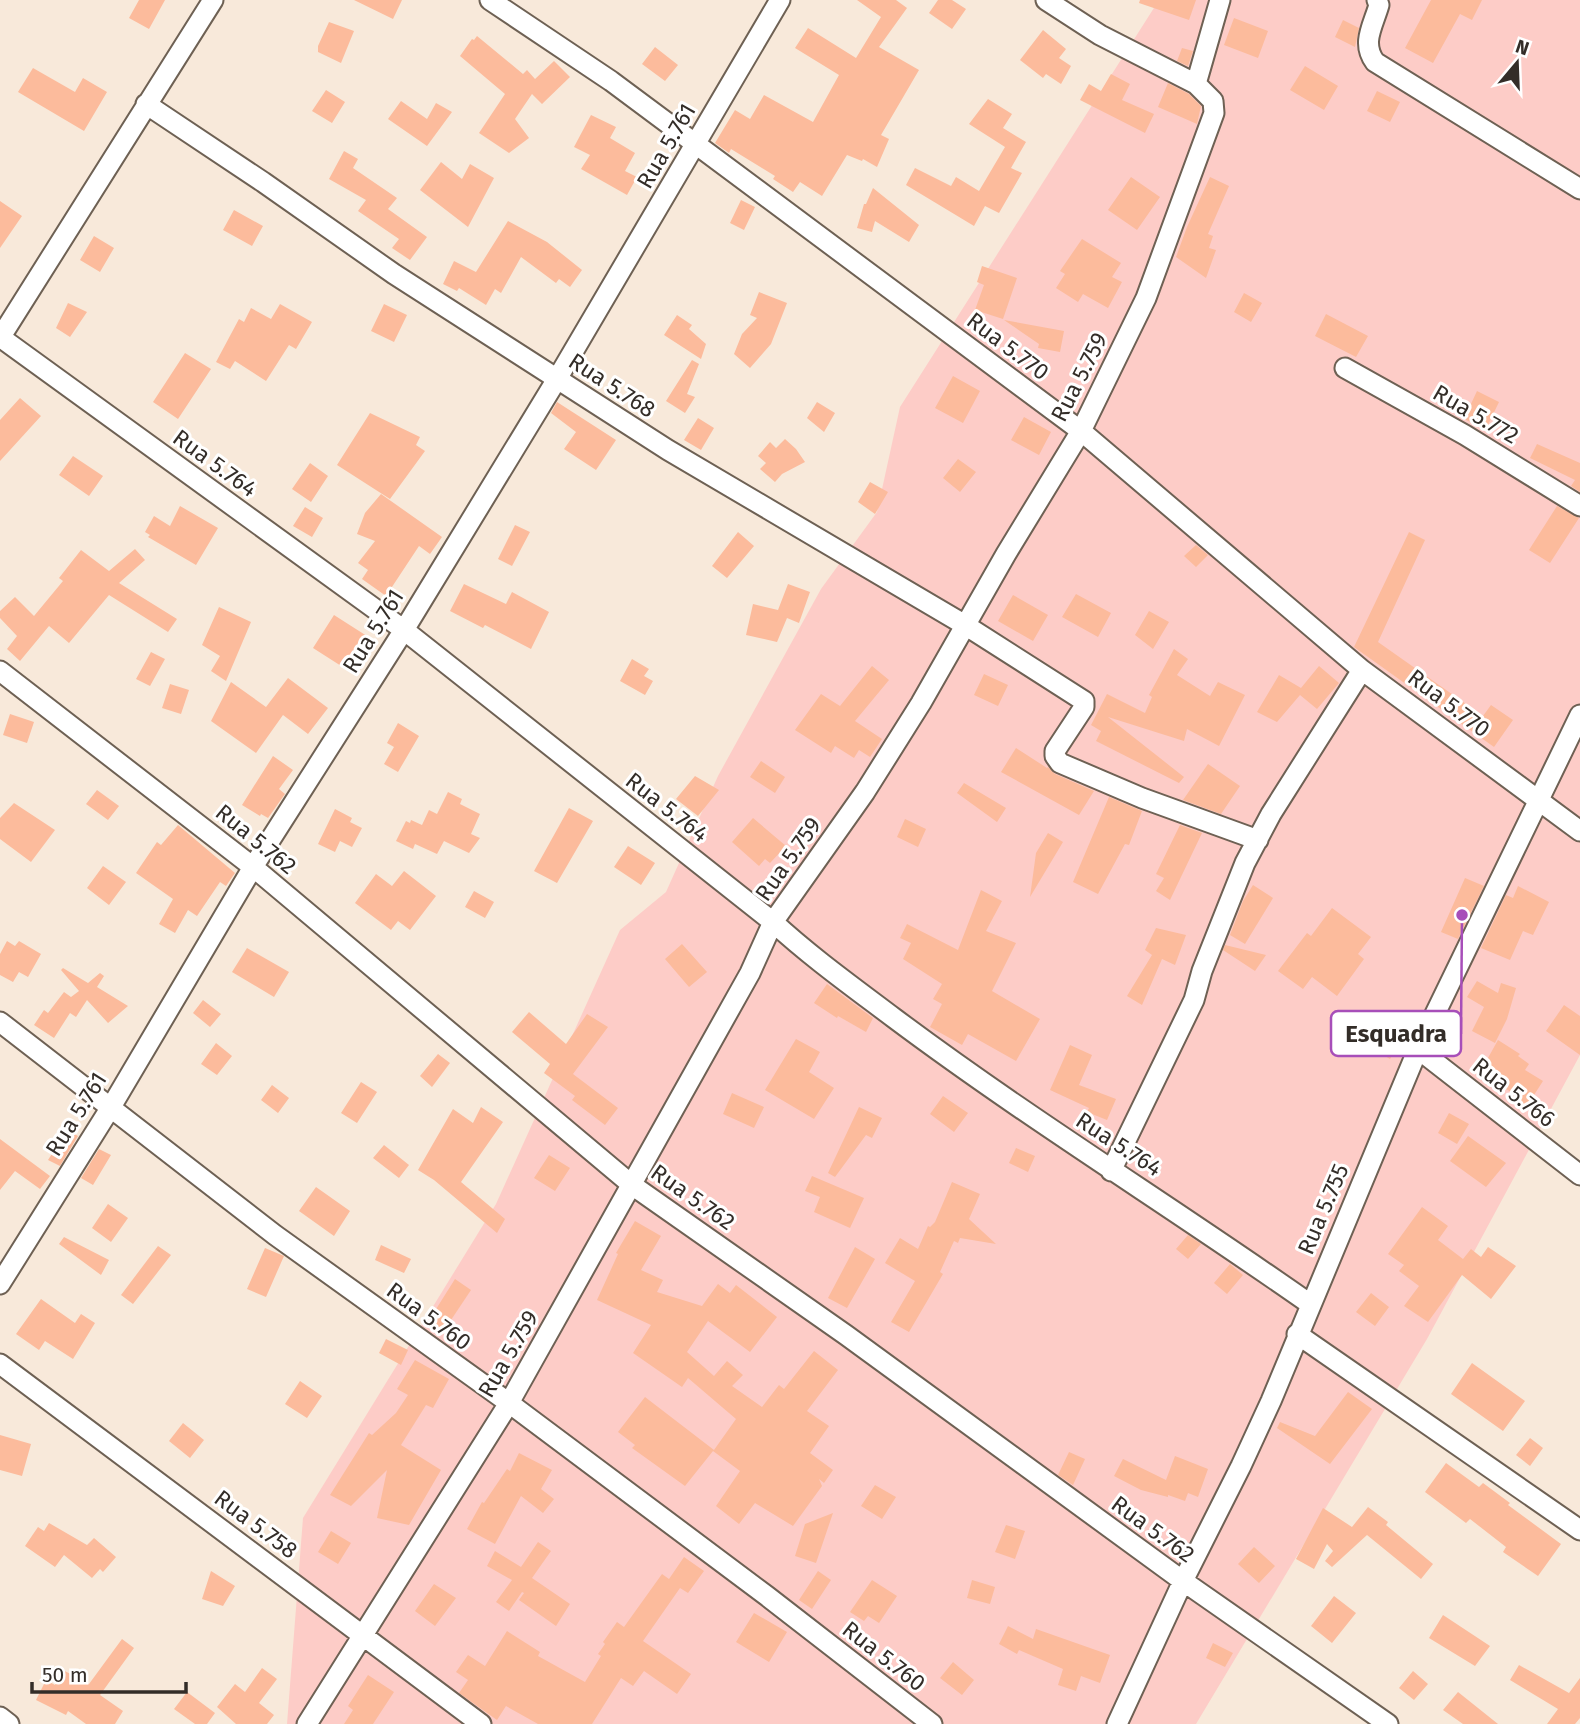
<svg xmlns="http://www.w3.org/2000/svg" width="1580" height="1724" font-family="'Fira Sans',sans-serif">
<rect width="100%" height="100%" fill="#f8e9da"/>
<path fill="#fdccc7" d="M1159,0H1580V1055L1427,1339L1196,1724H287L303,1518L496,1204L620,930L666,892L718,776L821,589L877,512L900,407Z"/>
<path fill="#fcbb9c" d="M139,0H165L149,29L129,18Z
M354,0H402L393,19Z
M857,0H896L907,8L879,47L919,70L881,135L889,139L877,167L863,159L862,161L847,155L822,196L800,182L793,192L773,179L775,176L731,149L729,153L715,143L735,110L750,119L764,95L813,122L839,75L795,48L808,28L856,58L881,17Z
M938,0H952L966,9L952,29L929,13Z
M1140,0H1196L1189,20L1139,3Z
M1431,0H1482L1472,20L1460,14L1433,63L1405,48Z
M1234,18L1268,31L1258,58L1224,45Z
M1343,20L1359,28L1355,47L1335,37Z
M329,22L354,31L341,63L318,52V46Z
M1043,30L1066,49L1059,58L1071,66L1061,84L1046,74L1043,78L1020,60Z
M477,36L523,74L527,70L535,79L554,61L570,77L542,104L532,94L515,119L529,138L509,153L479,133L505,94L460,56L472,39L474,40Z
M655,47L678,65L665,81L642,64Z
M1182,48L1193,51L1188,66L1177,61Z
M1305,66L1338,86L1324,110L1290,90Z
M33,68L75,92L83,78L107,92L84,131L18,92Z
M1111,74L1130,84L1122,100L1154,114L1145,133L1080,100L1089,84L1101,91Z
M1168,83L1189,94L1201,106L1197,124L1158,107Z
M326,90L345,102L332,123L312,111Z
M1377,91L1400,102L1390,122L1367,111Z
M988,99L1012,114L1003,128L1026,142L1011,168L1022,173L999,213L985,206L974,226L906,185L915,168L951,186L956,177L979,191L1005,147L969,124Z
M401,101L427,119L436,103L452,112L427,146L388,119Z
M591,115L616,127L610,138L635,153L625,171L637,177L627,195L581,169L590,155L574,147Z
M344,151L358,159L353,168L397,198L388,209L427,237L410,260L392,248L399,239L358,211L366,200L329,179Z
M441,162L462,179L470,164L494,178L468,227L420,190Z
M1131,177L1160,197L1137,230L1108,210Z
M1210,177L1229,186L1208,234L1213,236L1209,248L1216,250L1206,278L1176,257L1187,227Z
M873,188L919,225L909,242L875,221L872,232L857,228L864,204H866Z
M741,200L755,207L744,230L730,223Z
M0,201L22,216L0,248Z
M234,210L263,226L252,246L223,230Z
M508,221L547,242L582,270L570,287L559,279L556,283L521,257L501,293L495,289L486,305L459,288L457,291L443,284L454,261L476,272Z
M94,236L114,248L100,272L80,260Z
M1082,239L1121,263L1112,277L1122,282L1108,308L1083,294L1078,302L1056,288L1065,274L1060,271Z
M982,266L1017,278L1003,319L975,310L984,285L977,282Z
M759,292L787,303L771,344L750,368L734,354L742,334L757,318L750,315Z
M1244,293L1262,303L1251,322L1234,312Z
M68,303L87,312L70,337L56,328Z
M280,304L312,322L296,349L289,345L266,381L235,361L230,369L216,362L239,319L244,322L251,308L271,319Z
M384,304L407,315L394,342L371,331Z
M1326,314L1368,336L1356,357L1315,336Z
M677,315L692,325L689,329L706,344L701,359L664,335Z
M1004,320L1064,331L1060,352L1038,348L1039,344Z
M185,353L211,369L178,419L153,402Z
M692,360L699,364L687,394L695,397L685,413L666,401Z
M953,376L980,391L963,423L935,408Z
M1477,391L1499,402L1486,429L1464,419Z
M20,398L41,416L0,461V420Z
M557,402L616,440L596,470L564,449L576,432L551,413Z
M817,402L835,413L824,432L807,418Z
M370,413L420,437L416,445L425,451L390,499L337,465Z
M1024,417L1051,432L1039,455L1011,440Z
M698,418L714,428L701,450L684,440Z
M785,439L796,449L805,462L782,474L775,482L760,469L766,463L758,456L770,442L776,448Z
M1537,444L1580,463V492L1571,486L1575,480L1530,458Z
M73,456L103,476L89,496L59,475Z
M958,459L976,472L960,492L943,478Z
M310,463L328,476L311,502L292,489Z
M870,482L888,492L875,514L858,502Z
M381,494L442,537L430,554L419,546L386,596L362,579L368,570L358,563L375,541L357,534L365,513Z
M180,506L218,528L196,565L148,537L150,535L145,532L154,516L170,526Z
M1557,506L1579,518L1550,563L1529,550Z
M305,507L323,518L312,537L293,526Z
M515,525L530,532L512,566L498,559Z
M738,532L754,546L727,578L712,566Z
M1409,532L1425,540L1378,642L1483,716L1491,705L1513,720L1494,747L1354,647Z
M1196,545L1208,555L1196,567L1184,556Z
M135,549L145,560L119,583L177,619L168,632L109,595L69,643L49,626L20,661L7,649L17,636L0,618V611L15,597L34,616L63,581L59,578L81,550L109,571Z
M464,584L506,604L512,592L549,612L531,649L485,625L483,628L450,611Z
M788,584L810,592L799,623L787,618L777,642L746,635L753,604L778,610Z
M1076,594L1111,613L1098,637L1062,617Z
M1013,595L1048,615L1033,641L998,621Z
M219,607L251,622L226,681L211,671L220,656L202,645Z
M1149,611L1169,622L1153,649L1135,635Z
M334,615L370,638L349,671L313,648Z
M1174,649L1188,659L1177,675L1210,696L1218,682L1245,695L1219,746L1187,729L1184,741L1108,717L1184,777L1179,783L1096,741L1101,731L1091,725L1107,694L1145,713L1152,697L1149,695Z
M151,652L165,659L150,686L136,679Z
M632,659L649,669L644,676L653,681L645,695L620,681Z
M872,666L889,680L855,721L882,739L870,757L859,750L854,758L835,746L831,753L795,730L821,694L840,706Z
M1319,666L1339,683L1317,709L1300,695L1277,722L1257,712L1279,675L1301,688Z
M984,674L1008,685L998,706L974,695Z
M288,678L328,708L308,734L283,715L256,753L211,721L231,682L266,707Z
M170,684L189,690L181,714L162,708Z
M10,714L34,722L27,743L3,735Z
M398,723L419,736L398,772L384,764L394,747L387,743Z
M1016,748L1047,768L1048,767L1055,774L1094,791L1079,815L1001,772Z
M273,756L293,770L279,789L285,794L268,818L261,814L260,816L242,805Z
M761,761L785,777L775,793L750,777Z
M1208,764L1240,786L1221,814L1183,800Z
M695,776L719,790L698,816L676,799Z
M964,783L1006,808L997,822L957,793Z
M97,790L119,806L108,820L86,804Z
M448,792L462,799L460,804L480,814L471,834L480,838L469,853L444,841L437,854L415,844L413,849L396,841L406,821L410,823L411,820L422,825L429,810L437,814Z
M1109,797L1142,811L1129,845L1125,844L1098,894L1073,882Z
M14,803L55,830L31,862L0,839V818Z
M569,808L593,821L557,883L534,871Z
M335,809L352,818L350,822L362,828L352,847L340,841L335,852L318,844Z
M753,818L786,846L770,863L765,859L759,866L732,842Z
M905,819L926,829L918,847L897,837Z
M178,825L235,873L226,886L220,882L197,916L188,910L175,933L159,924L173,899L136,873L157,842L161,845Z
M1180,825L1202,833L1170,900L1156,891L1164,878L1156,874Z
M1048,833L1063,842L1030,897L1036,853Z
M628,846L655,863L641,885L614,867Z
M103,866L126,882L109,905L87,888Z
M404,871L436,896L410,930L398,921L391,930L355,903L376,874L392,886Z
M1465,878L1484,886L1458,939L1441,932Z
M1253,885L1273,898L1245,944L1230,935L1243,901Z
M1518,886L1549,902L1533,935L1523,931L1510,960L1481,948L1506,895L1513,898Z
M981,890L1002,901L986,931L1016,943L992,991L1040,1019L1016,1061L968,1034L962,1045L930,1027L942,1004L933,999L942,984L903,959L911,943L900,938L907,924L958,950Z
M474,891L494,902L485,918L465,907Z
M1332,908L1371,937L1358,954L1364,959L1337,996L1312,977L1303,989L1278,971L1307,933L1311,936Z
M1156,928L1186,935L1175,965L1162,959L1142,1005L1127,996L1152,955L1145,950Z
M7,941L15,946L19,941L41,954L28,977L19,972L13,982L0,975V954Z
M682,944L707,972L689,987L665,959Z
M1225,945L1266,955L1255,971L1223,950Z
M247,948L289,972L274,997L232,972Z
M63,968L88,983L100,973L104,976L97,987L128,1006L108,1023L87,1000L76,1017L70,1013L54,1038L34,1025L44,1010L48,1013L64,992L71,997L79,991L61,970Z
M1477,981L1498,993L1501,983L1516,988L1507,1019L1495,1043L1472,1031L1484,1007L1467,997Z
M827,984L873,1018L866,1032L838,1016L837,1018L814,1003Z
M203,1000L221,1014L210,1027L193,1013Z
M1564,1005L1580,1016V1055L1546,1031Z
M1376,1011L1407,1029L1390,1059L1359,1041Z
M529,1012L566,1044L587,1014L608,1027L573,1074L618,1108L605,1125L572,1100L575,1096L544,1073L550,1064L512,1032Z
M796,1039L820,1052L809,1072L834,1088L814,1119L765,1090Z
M1498,1040L1520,1054L1518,1056L1529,1064L1525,1070L1543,1081L1525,1109L1509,1099L1513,1093L1479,1074Z
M216,1043L232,1056L217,1075L201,1064Z
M1070,1045L1092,1055L1079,1085L1116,1099L1107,1120L1087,1112L1089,1108L1050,1090Z
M438,1054L450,1063L432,1087L420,1076Z
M361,1082L377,1092L357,1123L341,1113Z
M272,1085L289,1098L278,1113L261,1100Z
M732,1093L764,1107L754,1128L723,1114Z
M943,1096L968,1113L954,1132L930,1114Z
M481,1107L503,1122L461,1182L505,1219L497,1233L434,1180L418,1170L453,1109L473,1123Z
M859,1107L882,1118L872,1138L866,1135L835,1177L828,1173Z
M1449,1113L1469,1124L1457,1144L1438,1133Z
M67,1130L78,1136L60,1166L48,1160Z
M1468,1136L1506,1163L1486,1187L1450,1161Z
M0,1139L50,1176L40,1189L15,1171L0,1190Z
M384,1145L409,1165L399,1178L373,1158Z
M1016,1148L1035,1156L1028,1172L1009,1163Z
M99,1149L111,1155L93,1185L81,1178Z
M549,1155L570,1168L555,1191L534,1178Z
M812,1176L864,1198L850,1228L814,1212L820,1197L805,1191Z
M952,1182L980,1194L969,1219L996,1244L960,1238L958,1243L954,1241L940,1272L943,1274L909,1332L891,1322L915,1281L885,1263L900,1238L918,1249L928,1226L930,1227L935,1222Z
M316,1187L350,1211L334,1236L299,1211Z
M108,1204L128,1218L111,1242L92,1228Z
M1422,1207L1448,1226L1438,1240L1463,1259L1471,1249L1481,1257L1488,1247L1516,1266L1491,1299L1462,1275L1428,1322L1404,1306L1419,1286L1399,1271L1404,1265L1388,1254Z
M635,1221L661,1236L641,1270L663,1280L657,1292L702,1306L718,1284L730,1293L736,1285L777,1317L750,1352L708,1321L687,1352L714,1376L727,1361L743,1375L732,1386L762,1407L779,1385L784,1389L814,1351L838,1370L807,1411L829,1426L810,1453L833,1470L824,1483L819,1479L822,1486L793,1526L755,1503L739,1524L716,1506L740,1471L713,1451L685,1486L632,1448L635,1445L618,1432L645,1397L714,1450L736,1419L688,1378L682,1387L633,1353L651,1325L597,1300L618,1254L616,1253Z
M1188,1235L1201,1244L1188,1259L1176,1249Z
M64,1237L109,1260L101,1275L59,1244Z
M381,1245L411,1259L404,1273L375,1260Z
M158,1246L171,1255L133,1304L121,1295Z
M855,1247L875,1259L847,1308L828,1298Z
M265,1248L284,1256L266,1297L247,1289Z
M1230,1264L1243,1275L1227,1294L1214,1283Z
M455,1279L471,1290L441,1335L426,1325Z
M1371,1293L1389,1307L1375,1326L1356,1312Z
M41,1299L75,1323L81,1314L95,1323L73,1359L45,1341L39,1350L16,1334Z
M386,1339L408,1350L401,1365L379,1353Z
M415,1360L449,1379L433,1408L426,1405L401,1445L441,1470L409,1525L377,1518L387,1470L351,1506L330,1495L369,1433L372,1435L396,1413L408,1395L397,1389Z
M1472,1363L1525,1401L1503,1431L1451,1394Z
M300,1381L322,1396L307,1418L285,1404Z
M1348,1392L1372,1409L1330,1464L1277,1428L1280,1422L1315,1436Z
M183,1423L204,1440L190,1458L169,1441Z
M0,1435L31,1444L22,1476L0,1470Z
M1530,1438L1543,1448L1530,1466L1516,1455Z
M1069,1452L1085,1459L1073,1485L1058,1475Z
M519,1453L552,1470L541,1489L554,1499L543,1513L521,1496L495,1544L467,1529L482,1502L484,1503L507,1469L510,1471Z
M1175,1456L1208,1469L1198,1497L1188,1493L1185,1501L1168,1495V1497L1141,1490L1114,1476L1123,1459L1166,1480Z
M1446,1463L1479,1487L1483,1483L1510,1503L1508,1505L1561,1544L1538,1576L1503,1552L1506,1547L1470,1519L1466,1523L1425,1492Z
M875,1485L896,1497L882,1519L861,1506Z
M1368,1507L1388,1522L1386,1525L1433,1564L1421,1579L1367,1535L1332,1567L1325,1561L1333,1551L1327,1544L1314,1569L1296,1559L1323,1508L1352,1527Z
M833,1513L816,1563L795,1556L805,1524Z
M49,1523L87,1545L94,1538L116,1557L103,1572L100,1569L92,1578L64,1555L55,1567L25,1546L38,1527L44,1531Z
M1006,1525L1025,1531L1015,1559L995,1552Z
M331,1531L351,1543L338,1564L318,1552Z
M538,1542L551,1551L532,1578L570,1604L556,1626L519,1600L524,1593L522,1592L509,1611L496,1602L512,1580L487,1566L495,1551L521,1567Z
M1254,1547L1275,1566L1259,1583L1238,1564Z
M684,1557L704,1571L688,1593L680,1588L643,1641L691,1674L677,1694L644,1671L633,1686L621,1678L592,1724H538L506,1706L497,1720L459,1693L468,1680L456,1672L468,1655L485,1666L507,1631L540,1652L538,1656L585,1682L601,1656L598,1654L605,1644L603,1642L617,1622L624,1627L662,1574L669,1579Z
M211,1571L235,1586L223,1606L202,1599Z
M818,1571L831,1580L812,1609L799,1600Z
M872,1580L897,1596L879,1623L868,1616L864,1621L850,1612Z
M972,1580L995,1587L990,1604L967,1598Z
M434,1584L456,1598L435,1626L415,1611Z
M1334,1596L1356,1613L1332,1643L1311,1626Z
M754,1613L787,1632L769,1662L736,1642Z
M1443,1615L1490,1646L1475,1666L1429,1638Z
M1008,1626L1033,1639L1036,1629L1110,1655L1100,1683L1081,1676L1076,1691L1058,1685L1063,1669L1019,1650L1017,1654L999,1644Z
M122,1639L134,1648L100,1695L123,1711L115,1724H86L68,1711L66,1715L36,1700L46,1680L55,1685L63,1670L89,1684Z
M1213,1643L1233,1653L1225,1667L1206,1658Z
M953,1662L974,1680L962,1695L940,1678Z
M1519,1665L1569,1693L1580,1678V1718L1575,1724H1547L1558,1709L1510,1680Z
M262,1668L277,1679L259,1703L274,1715L267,1724H236L217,1707L235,1684L245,1692Z
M1413,1671L1428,1684L1414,1700L1399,1688Z
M368,1675L394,1692L373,1724H344L353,1710L348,1706Z
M187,1692L215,1713L207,1724H195L174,1709Z
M1458,1692L1498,1724H1463L1443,1710Z"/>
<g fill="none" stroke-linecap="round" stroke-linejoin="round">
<defs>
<path id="street" d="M490,0L611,81L1081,431L1362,670L1580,831
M1046,0L1100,35L1196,84
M1377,0L1379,5C1373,26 1361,43 1375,62L1580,189
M146,104L263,182L394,274L668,450L965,625L1084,701V707L1055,751V756L1060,763L1142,798L1258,840
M0,337L404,630L773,922C811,957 853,987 894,1018C1029,1119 1172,1207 1310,1304
M0,338L213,0
M1345,368L1465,435L1580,506
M0,671L253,867L632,1185L846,1335L1183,1581L1388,1724
M0,1022L275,1235L509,1403L767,1596L932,1724
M1418,1049L1580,1175
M1111,1171L1194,1000L1202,971L1245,863L1271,814L1362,670
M0,1284L111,1107L253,867L404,630L557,379L780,0
M1297,1334L1580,1530
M0,1364L481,1724
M0,1717L9,1724
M307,1724L509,1403L750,973L773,922L865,792L921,703L1006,554L1081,431L1146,298L1214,113L1213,101L1196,84L1220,0
M1117,1724L1183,1581L1241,1466L1271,1401L1418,1049L1580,715"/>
</defs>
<use href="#street" stroke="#6e6154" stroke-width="23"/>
<use href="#street" stroke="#fff" stroke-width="19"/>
</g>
<g text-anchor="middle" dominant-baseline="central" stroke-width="6" stroke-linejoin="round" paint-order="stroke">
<g font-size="23" fill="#332d28" stroke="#fff">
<text transform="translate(666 146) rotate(-60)">Rua 5.761</text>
<text transform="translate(1008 346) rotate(37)">Rua 5.770</text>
<text transform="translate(1079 377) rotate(-63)">Rua 5.759</text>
<text transform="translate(612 385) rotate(33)">Rua 5.768</text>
<text transform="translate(1476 414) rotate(30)">Rua 5.772</text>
<text transform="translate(215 463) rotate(36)">Rua 5.764</text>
<text transform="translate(373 631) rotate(-58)">Rua 5.761</text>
<text transform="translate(1449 703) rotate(37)">Rua 5.770</text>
<text transform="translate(667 807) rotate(38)">Rua 5.764</text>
<text transform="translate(256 839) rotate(39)">Rua 5.762</text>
<text transform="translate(788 859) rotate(-55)">Rua 5.759</text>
<text transform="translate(1514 1092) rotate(38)">Rua 5.766</text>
<text transform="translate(76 1114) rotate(-58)">Rua 5.761</text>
<text transform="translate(1119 1144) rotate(33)">Rua 5.764</text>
<text transform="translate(693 1197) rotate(35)">Rua 5.762</text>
<text transform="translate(1323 1209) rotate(-67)">Rua 5.755</text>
<text transform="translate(429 1316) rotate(36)">Rua 5.760</text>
<text transform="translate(508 1354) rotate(-60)">Rua 5.759</text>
<text transform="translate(256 1524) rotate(37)">Rua 5.758</text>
<text transform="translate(1153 1529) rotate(36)">Rua 5.762</text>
<text transform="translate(884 1656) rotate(38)">Rua 5.760</text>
</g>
</g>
<path fill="none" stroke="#a74eb9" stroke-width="2.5" d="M1462 915L1461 1034"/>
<circle fill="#a74eb9" stroke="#fff" stroke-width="2.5" cx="1462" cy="915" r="7"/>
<rect fill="#fff" stroke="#a74eb9" stroke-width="2.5" x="1331" y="1011" width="130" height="45" rx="7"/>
<g font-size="24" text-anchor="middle" font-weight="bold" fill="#332d28">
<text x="1396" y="1042">Esquadra</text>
</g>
<g transform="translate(1517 63) rotate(19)" stroke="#ffffff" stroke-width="5" paint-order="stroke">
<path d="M0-5L12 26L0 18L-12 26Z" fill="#332d28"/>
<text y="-10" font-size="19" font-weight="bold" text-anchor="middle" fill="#332d28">N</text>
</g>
<path d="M32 1682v10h154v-10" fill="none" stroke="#332d28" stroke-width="3.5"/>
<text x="42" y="1682" font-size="21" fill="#332d28" stroke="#ffffff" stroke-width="5" paint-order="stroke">50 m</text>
</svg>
